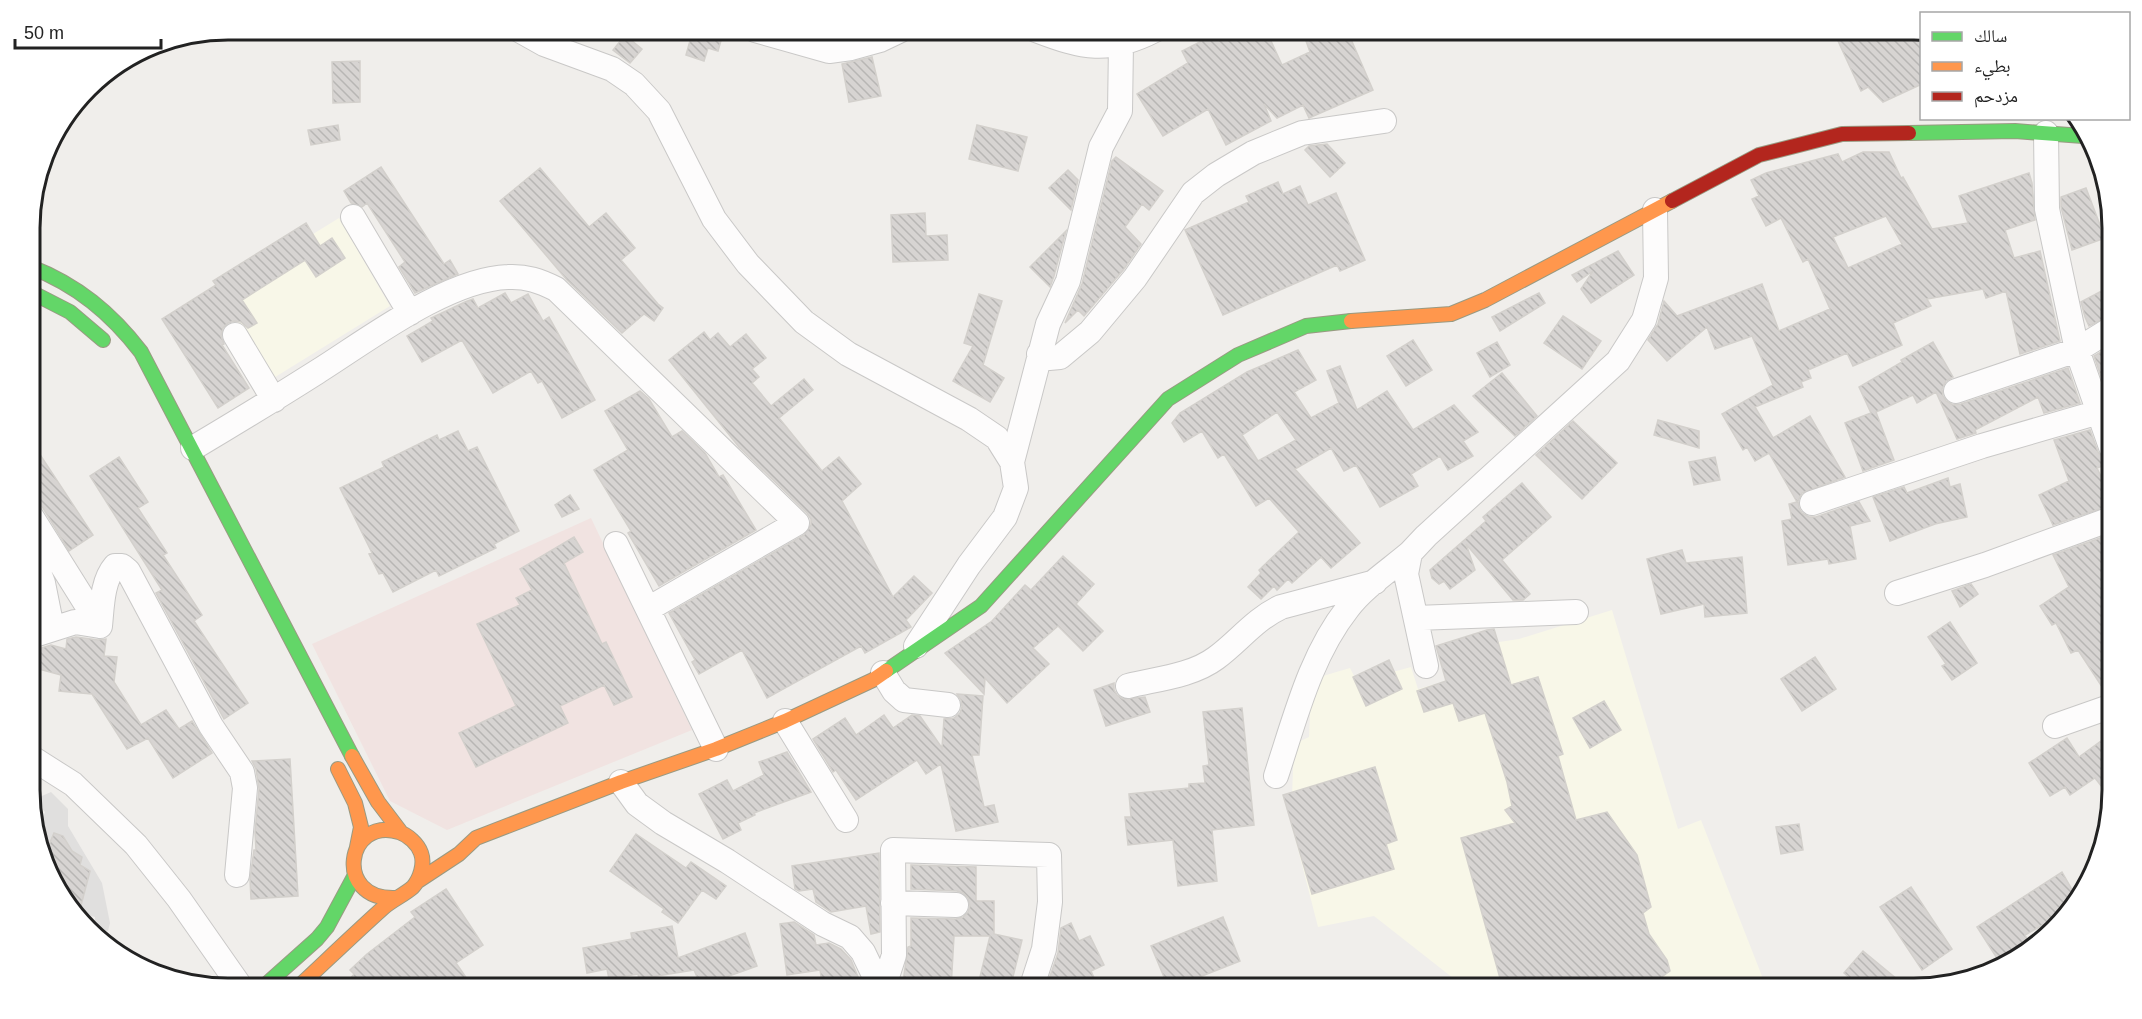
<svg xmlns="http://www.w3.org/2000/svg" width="2142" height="1019" font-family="Arial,'Noto Naskh Arabic',sans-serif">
<defs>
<pattern id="building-back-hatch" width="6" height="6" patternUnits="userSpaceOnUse" patternTransform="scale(1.5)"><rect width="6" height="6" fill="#d7d4d2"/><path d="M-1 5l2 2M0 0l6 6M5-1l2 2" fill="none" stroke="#b8b6b4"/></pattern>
</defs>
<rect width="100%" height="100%" fill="#f0eeeb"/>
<path fill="#f1e3e1" d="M591,518L692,730L447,830L390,801L312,644Z"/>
<path fill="#f8f7e8" d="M339,218L390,306L272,379L219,292Z
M1612,610L1678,829L1701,820L1767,989H1467L1374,916L1318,927L1291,822L1294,744L1309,737L1311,692L1316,678L1350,668L1357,682L1411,667L1418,689L1446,681L1439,651L1519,639Z"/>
<path fill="#e0dfde" d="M51,792L68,809V826L102,883L110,923L108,931L95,929V917L83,914L80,919L71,912L44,846L47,838L42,820L45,812L35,799Z"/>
<path fill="url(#building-back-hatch)" stroke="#d3d0cc" stroke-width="1.5" fill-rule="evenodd" d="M693,30H724L718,51L708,48L704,61L686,55Z
M1223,30H1266L1282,65L1310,52L1306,41L1331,30H1347L1373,90L1309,118L1303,105L1277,118L1264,104L1271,121L1226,145L1208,109L1163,136L1137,94L1188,63L1182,51Z
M1833,30L1922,32V84L1883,102L1868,87L1861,91Z
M625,35L642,49L630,63L613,50Z
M872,57L881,96L849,102L842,64Z
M360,61V102L333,103L332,62Z
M338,125L340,140L311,145L308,130Z
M977,125L1027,137L1018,171L969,159Z
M1327,144L1345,163L1330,177L1305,150L1309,146Z
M1863,152H1889L1901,178L1903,177L1932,229L1968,223L1959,196L2029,173L2032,183L2035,220L2005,230L2014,258L2040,251L2060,341L2020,354L2006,291L1986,298L1983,289L1927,299L1931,306L1893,323L1902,345L1853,366L1847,353L1808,370L1811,378L1801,382L1803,387L1755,407L1773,438L1810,416L1845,477L1802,493L1798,501L1799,508L1802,513L1809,517H1816L1859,502L1870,521L1850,526L1856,559L1829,564L1828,559L1788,565L1782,521L1792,519L1789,504L1797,502L1769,453L1755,461L1747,447L1743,450L1722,414L1773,385L1752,336L1715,349L1707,327L1667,361L1648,340L1658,324L1664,301L1677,316L1762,284L1779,331L1830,309L1808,259L1803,262L1781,218L1766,226L1752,199L1759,196L1751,180L1766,173L1838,154L1842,162ZM1886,216L1902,244L1848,268L1833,237Z
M1116,157L1163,191L1149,210L1142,204L1125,227L1141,244L1124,269L1084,316L1078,310L1065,323L1082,284L1112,161Z
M381,167L444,264L450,260L458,274L415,293L399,267L405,262L367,203L362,207L351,203L344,191Z
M540,168L589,227L606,213L635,248L621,260L658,304L663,308L654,321L644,314L622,333L567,280L500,201Z
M1068,170L1078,180L1071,210L1049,188Z
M1278,182L1283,194L1300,186L1308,205L1336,193L1365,260L1340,271L1337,265L1223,315L1185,230L1249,202L1246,196Z
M2086,188L2105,238L2072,250L2061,207V197Z
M925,213L926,236L947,235L948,260L893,262L891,215Z
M306,223L320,246L332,238L345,258L316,277L305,260L242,300L257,323L248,328L241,322L234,321L228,323L223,328L221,336L224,344L222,345L249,388L218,408L162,319L216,285L213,281Z
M1066,231L1054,276L1050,287L1030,267Z
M1618,251L1634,275L1591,303L1581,289L1593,271L1577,282L1572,275Z
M2111,286V315L2089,326L2085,317L2081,302Z
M505,293L511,303L528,294L543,321L549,317L595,400L562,418L542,381L538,383L531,371L493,393L462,340L422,362L407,336L433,321L431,318L465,302L473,299L478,308Z
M1539,293L1545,303L1500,331L1492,317Z
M979,294L1002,301L983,365L1004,378L990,402L953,381L973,346L964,343Z
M1563,316L1601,341L1582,369L1544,343Z
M704,332L710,340L718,333L730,347L746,334L766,358L752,369L759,377L752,383L771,406L804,379L813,390L779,418L822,471L839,457L861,484L842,501L893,597L914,576L932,593L906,620L911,627L865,653L861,646L767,698L742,650L699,674L692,662L695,660L669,613L804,535L811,525V519L807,513L739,447L669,360Z
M1413,340L1432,370L1406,386L1387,356Z
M1497,342L1510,365L1490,377L1477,353Z
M1933,342L1953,377L1946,381L1942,389L1943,396L1946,401L1953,405L1961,404L2068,368L2080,403L2044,413L2038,397L1975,430L1976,433L1957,439L1936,392L1917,403L1913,395L1876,412L1894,460L1863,471L1845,423L1871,413L1859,387L1902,362L1901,360Z
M2111,346V385L2105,388L2094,356Z
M1298,350L1316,380L1294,392L1311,418L1339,403L1327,371L1340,366L1357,410L1387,391L1413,430L1454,405L1478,432L1463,441L1473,456L1448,470L1440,456L1411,474L1418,486L1380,507L1356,465L1344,471L1331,448L1295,469L1360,543L1331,568L1321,557L1292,583L1288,579L1277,590L1274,586L1261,599L1248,587L1261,573L1259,570L1299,532L1269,498L1256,506L1224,454L1218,458L1202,431L1184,442L1172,423L1180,413L1247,372ZM1277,412L1296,440L1258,461L1242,435Z
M1502,373L1537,416L1515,436L1473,396Z
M640,391L649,399L672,437L682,431L705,453L719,477L723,475L756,530L659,586L628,533L631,531L594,470L628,450L605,411Z
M1658,420L1699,431V448L1654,435Z
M1573,421L1617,463L1582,499L1536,455Z
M2090,430L2098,452L2108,464L2097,468L2111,498V505L2053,525L2039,495L2069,481L2054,440Z
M458,431L468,451L477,447L519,531L494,544L496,548L439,576L436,570L393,592L383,573L379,574L369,554L372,553L340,488L384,467L382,462L437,435L439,440Z
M31,441L93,535L69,551L43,508L31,498Z
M119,457L148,502L138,508L167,553L163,555L202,615L194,621L248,703L224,719L156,593L162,590L90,476Z
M1715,457L1720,480L1694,485L1689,462Z
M1948,478L1950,487L1960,484L1967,517L1935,524L1890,541L1873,497L1904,487L1907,493Z
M1522,483L1551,517L1502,560L1530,594L1523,600H1513L1466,544L1475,570L1450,589L1444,581L1439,584L1432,578L1430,570L1486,521L1483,517Z
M570,495L579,509L562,517L555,505Z
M2111,534L2112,692L2106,693L2078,650L2071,653L2056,623L2052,625L2040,606L2069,587L2053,555Z
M574,537L583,552L564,563L602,644L606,642L632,697L614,705L604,685L560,706L568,723L476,767L459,733L516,706L477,624L520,605L516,598L532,590L520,569Z
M1682,550L1686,563L1742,557L1747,613L1705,617L1704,604L1661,614L1647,559Z
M1063,556L1094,584L1076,604L1103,631L1083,651L1058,626L1033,648L1049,664L1007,703L985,678L984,694L945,653L992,621L1025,585L1031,590Z
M1971,584L1978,594L1960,607L1952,591Z
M1950,622L1977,663L1952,680L1942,666L1946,664L1928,637Z
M1494,629L1511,685L1538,677L1563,754L1558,756L1576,820L1607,812L1637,855L1651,907L1643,913L1649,934L1667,960L1670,971L1660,978L1621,989H1503L1461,838L1515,823L1505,810L1512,806L1507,782L1485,713L1459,721L1453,703L1424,712L1417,691L1446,681L1436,646L1487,630Z
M76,637L98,640L106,639L104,656L117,657L114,682L141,725L166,710L179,729L192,721L212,753L173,778L148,738L127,749L92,694L59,691L61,675L35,668L41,648L51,645L66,649L67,639Z
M1815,657L1836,689L1802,711L1781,679Z
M1389,660L1402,689L1366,706L1353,677Z
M1114,683V690L1117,695L1123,699L1145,697L1150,712L1106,726L1094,690Z
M957,694L983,696L979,755H972L984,807L994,805L998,822L956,831L941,764L926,774L917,760L856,800L836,770L833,772L813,739L845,718L856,735L884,715L893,728L912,715L920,716L942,748L944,719L954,718L960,713L962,707L961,700Z
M1604,701L1621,730L1590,748L1573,718Z
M1242,708L1254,825L1212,830L1217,881L1178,886L1173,840L1128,845L1125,817H1131L1129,794L1189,788V784L1205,783L1203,766L1209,765L1203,712Z
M2112,733V780L2102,787L2095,778L2070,795L2065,787L2050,796L2029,763L2067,738L2079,757Z
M787,752L811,792L754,813L755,815L738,823L741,830L723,839L699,794L727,780L733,791L764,775L759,762Z
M290,759L298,896L251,899L250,879L254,850H256L255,832L259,789L256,769L252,761Z
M1375,767L1397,840L1386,844L1394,869L1312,894L1283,795Z
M1799,824L1803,850L1781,854L1776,827Z
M54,833L63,836L72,851L82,857L80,865L90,871L78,917L71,912L46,852Z
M636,834L686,868L691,862L726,886L716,899L702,890L678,923L662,912L664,909L610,871Z
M879,853L880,932L871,934L866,906L831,912L816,902L813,889L799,891L795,889L792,866Z
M911,865L976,867V901H994V934L1022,940L1010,989H977L990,936H954L951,989H902L908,947L911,946V918L956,919L963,917L968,912L970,906L968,898L963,893L957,891L911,889Z
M2062,872L2078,900L2073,908L2025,935L2030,944L2000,963L1977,927Z
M1911,887L1952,949L1922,970L1880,907Z
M446,889L483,945L456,963L474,989H342L354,974L350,970L367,954L415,917L411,912Z
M1223,917L1240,961L1169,989L1151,946Z
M794,922L814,935L816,945L829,943L841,949L851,960L863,989H823L820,970L787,975L780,924Z
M1071,923L1079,941L1090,936L1104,965L1091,971L1099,989H1049L1047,985L1058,953L1061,928Z
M672,926L678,958L745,933L757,966L701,986L694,970L639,979L638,974L609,979L607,969L587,973L583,948L632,939L631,933Z
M1863,951L1897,979L1889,989H1862L1844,973Z"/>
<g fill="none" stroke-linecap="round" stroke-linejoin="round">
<defs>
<path id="street" d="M519,30L544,44L612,69L634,84L659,111L714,219L748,264L804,322L848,354L969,419L997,438L1012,462L1016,488L1005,517L969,565L916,646
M755,30L829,51L851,48L880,40L901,30
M1036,30C1083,48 1108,54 1155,30
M2046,133L2047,209L2077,350L2111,447
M353,217L410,313
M235,335L274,400
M1039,354L1049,358L1060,357L1090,332L1135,278L1193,193L1216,175L1253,153L1302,133L1384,121
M1956,391L2077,350L2111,329
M193,448C235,423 276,398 317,372C368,340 447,279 508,277C526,276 540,281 556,289L797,523L648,609
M1012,462L1048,324L1068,281L1101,147L1120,111L1121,44
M1812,503L1982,446L2099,412
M31,516L100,626
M616,544L716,749
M31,551L43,583L52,628
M1897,593L1985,565L2111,519
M1416,618L1576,612
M31,636L75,622L100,626C102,607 102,581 115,566H122L128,571L211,726L242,772L245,788L237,875
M1426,666L1406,574L1410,553L1426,536L1618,361L1644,320L1656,278L1655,210
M883,673L894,691L904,700L948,705
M1128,686C1156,679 1192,676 1216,658C1238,642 1255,619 1281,607L1375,582
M785,721L846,820
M2055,726L2112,706
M32,758L73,784L136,845L179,899L242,989
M1276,776C1295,719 1310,656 1348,608C1364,587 1390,570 1410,553
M621,782L637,804L663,823L727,861L823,924L850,937L863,952L875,977L878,989
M893,903L956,905
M883,989L894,955L893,850L1049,855L1050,902L1044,949L1031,989"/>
<path id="fast" d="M1909,133L2015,131L2083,136
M31,267C77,285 111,313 141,352L352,756
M31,292L70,312L103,340
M886,671L981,606L1168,399L1238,355L1306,326L1351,321
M261,989L317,939L327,927L355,875"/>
<path id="slow" d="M1351,321L1451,314L1485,300L1672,201
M352,756L378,802L400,831
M338,769L355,803L361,827L357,847
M418,881L459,854L476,838L621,782L716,749L785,721L873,680L886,671
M296,989C325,962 353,935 383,908C392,900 404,895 413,887C420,879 425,864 421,853C418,844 408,835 399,832C346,816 333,900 395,898"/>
<path id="jam" d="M1672,201L1759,155L1842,134L1909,133"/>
</defs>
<use href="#street" stroke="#c9c8c7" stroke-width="26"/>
<use href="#fast" stroke="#999a82" stroke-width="16"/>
<use href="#slow" stroke="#999a82" stroke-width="16"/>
<use href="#jam" stroke="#999a82" stroke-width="16"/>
<use href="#street" stroke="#fdfcfc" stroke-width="24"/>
<use href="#fast" stroke="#63d668" stroke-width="14"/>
<use href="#slow" stroke="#ff974d" stroke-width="14"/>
<use href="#jam" stroke="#b3261e" stroke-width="14"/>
</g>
<path d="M0 0H2142V1019H0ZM228 40H1914A188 188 0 0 1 2102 228V790A188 188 0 0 1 1914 978H228A188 188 0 0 1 40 790V228A188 188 0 0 1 228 40Z" fill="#fff" fill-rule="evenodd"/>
<path fill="none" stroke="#222" stroke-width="3" d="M228 40H1914A188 188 0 0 1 2102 228V790A188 188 0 0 1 1914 978H228A188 188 0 0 1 40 790V228A188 188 0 0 1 228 40Z"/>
<rect x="1920" y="12" width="210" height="108" fill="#ffffff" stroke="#a7a7a7" stroke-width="1.5"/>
<rect x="1932" y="32" width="30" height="9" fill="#63d668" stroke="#a7a7a7" stroke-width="1.5"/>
<text x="1974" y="42" font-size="18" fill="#222222">سالك</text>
<rect x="1932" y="62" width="30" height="9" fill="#ff974d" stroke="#a7a7a7" stroke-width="1.5"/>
<text x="1974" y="72" font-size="18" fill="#222222">بطيء</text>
<rect x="1932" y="92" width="30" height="9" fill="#b3261e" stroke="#a7a7a7" stroke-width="1.5"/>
<text x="1974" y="102" font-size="18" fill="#222222">مزدحم</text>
<path d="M15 39v9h146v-9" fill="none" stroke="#222222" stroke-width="3"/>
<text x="24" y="39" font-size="18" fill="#222222" stroke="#ffffff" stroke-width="4.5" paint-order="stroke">50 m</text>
</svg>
